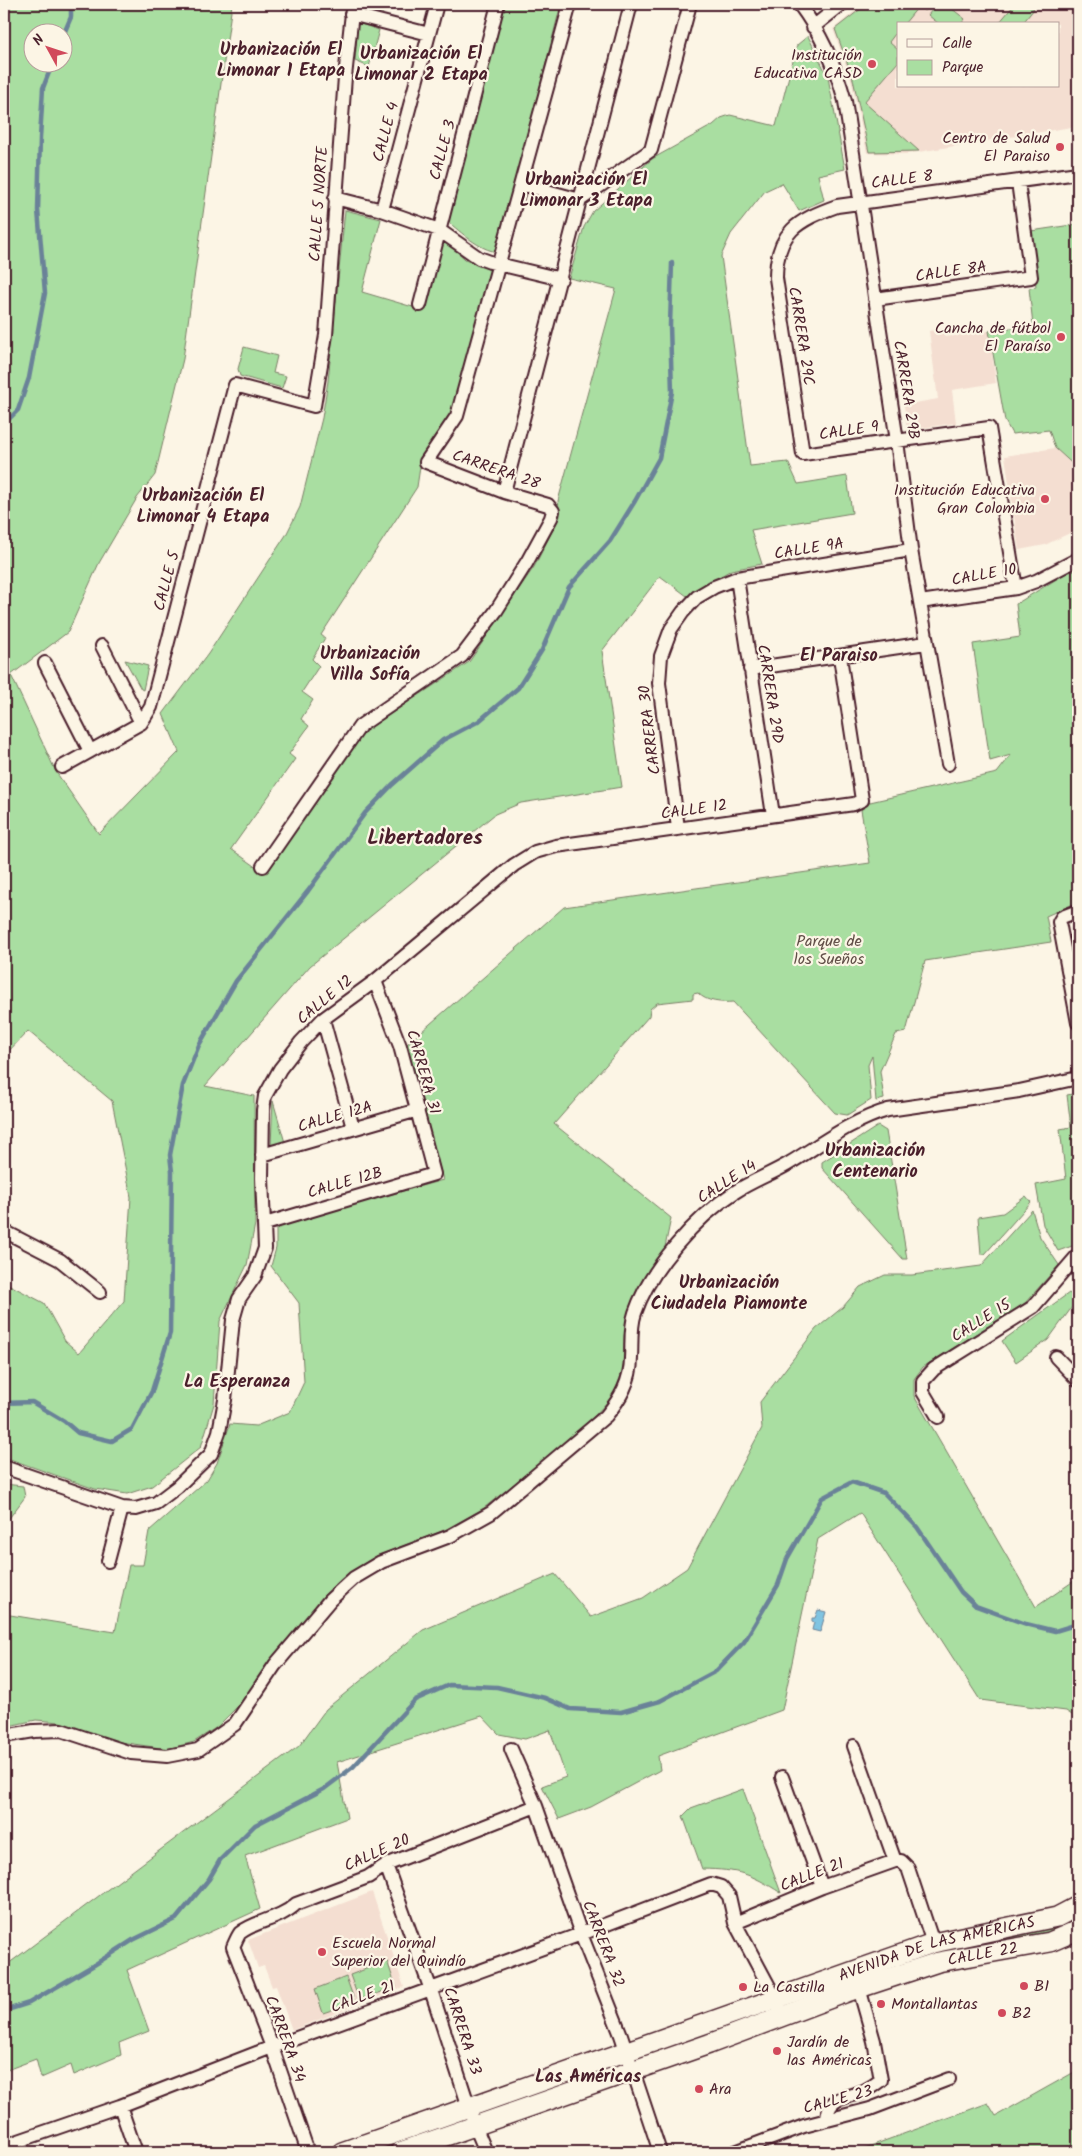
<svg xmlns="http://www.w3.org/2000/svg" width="1082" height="2156" font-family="Kalam,sans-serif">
<rect width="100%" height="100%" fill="#fcf5e5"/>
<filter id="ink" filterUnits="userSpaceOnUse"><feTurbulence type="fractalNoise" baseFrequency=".02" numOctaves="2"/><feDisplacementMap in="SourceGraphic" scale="10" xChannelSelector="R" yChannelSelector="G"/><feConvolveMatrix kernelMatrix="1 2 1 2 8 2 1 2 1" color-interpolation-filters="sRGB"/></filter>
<g filter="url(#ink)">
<path fill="#f4ded1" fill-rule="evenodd" d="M864,4H1078V126L906,154L867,153L851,79L833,29ZM898,24H1058V86H898Z
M943,329L945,337L989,331L996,383L952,390L956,423L907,430L904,405L938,399L929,331Z
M1055,448L1078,469V529L1045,545L1019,550L1005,456Z
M372,1892L404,1987L292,2030L276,1986L272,1987L264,1966L258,1968L248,1940Z"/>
<path fill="#a9dea1" stroke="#7a7e66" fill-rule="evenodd" d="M4,4H232L183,359L155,475L137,498L99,563L68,632L11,675L56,772L99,834L179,752L163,714L208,654L286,535L300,507L322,418L328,381L345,210L381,219L362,292L423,310L443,238L465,259L493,270L451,413L440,435L428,448L420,467L417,487L321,635L325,638L312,659L319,666L302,692L313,700L301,719L309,726L289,754L295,759L231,849L265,873L365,731L469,662L534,567L560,516L558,501L616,289L569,278L584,227L593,211L652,159L713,125L721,118L730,115L776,126L797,45L808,36L828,77L845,169L818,175L824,200L799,211L782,183L765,191L731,234L721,256L750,466L788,462L798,484L847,476L852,513L751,530L762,564L731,570L687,596L660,576L602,651L622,787L521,803L495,814L310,966L205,1086L254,1096L255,1224L247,1265L220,1321L214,1404L201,1447L152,1486L127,1494L95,1489L4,1457V1282L44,1303L65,1341L79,1353L124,1301L131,1197L112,1101L28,1031L4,1056ZM32,32H62V62H32Z
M362,4H386L383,13L361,7Z
M505,4H561L498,252C479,250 461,232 447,221Z
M867,4H931L925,11L918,7L904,24H898V30L889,42L898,50V62L864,102L919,151L869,152L853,79L835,29Z
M937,4H946L965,19L961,24H939L928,15Z
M1015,4H1028L1034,9L1022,24H998Z
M358,23L379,30L369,67L355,61Z
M1078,224V469L1055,448L1049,430L1012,434L1005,421L989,331L1033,325L1029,288L1036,287L1031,231Z
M244,347L277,356L273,373L286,376L282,388L240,376L238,369Z
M1078,569V902L1046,916L1051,942L925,961L906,1032L896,1034L880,1071L884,1099L876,1101L872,1056L868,1065L871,1100L847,1115L835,1113L733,1002C722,1003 706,1002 698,993L693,994V999L657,1003L650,1009L649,1016L554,1124L671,1218L664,1252L629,1313L624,1336L623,1370L613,1396L581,1430L484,1508L445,1530L374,1557L346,1575L322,1597L239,1705L217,1727L194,1742L167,1749L100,1739L60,1722L36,1720L4,1727V1614L115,1632L129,1565H143L149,1531L207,1480L217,1463L230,1424L256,1426L290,1412L304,1382L299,1303L271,1266L276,1248V1226L443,1180L406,1045L564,907L870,863L861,810L870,802L997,773L1011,755L990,761L973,644L1020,637L1016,604L1068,572Z
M125,660L148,666L143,690L141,689Z
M1078,1093V1244L1058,1251L1043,1225L1036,1185L1066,1179L1060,1129L1071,1127L1067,1095Z
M273,1101L286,1146L271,1145Z
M878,1126L886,1131L907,1259H903L822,1168V1162Z
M1026,1196L1031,1202L985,1254H981L978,1217L1003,1213Z
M1032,1210L1040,1237L1059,1265L1025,1303L923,1367L914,1379V1396L1036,1607L1078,1578V1719L1066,1711L980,1700L860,1513L818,1539L782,1710L658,1756L660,1770L591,1807L559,1819L542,1786L566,1777L550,1730L525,1739L499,1734L482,1716L337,1762L347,1818L245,1856L260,1909L127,1970L149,2031L119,2043L121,2055L74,2075L71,2065L41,2078L36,2059L4,2071V1967L299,1746L326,1709L423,1630L555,1574L591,1617L643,1598L687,1568L762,1428L760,1402L816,1329L843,1307L860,1287L885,1275H912L981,1266Z
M1069,1293L1078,1299L1048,1340L1016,1362L1002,1341Z
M4,1484L23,1486L25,1497L4,1525Z
M743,1789L781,1893C750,1873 739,1870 702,1869L683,1816L691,1808Z
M1078,1913V1918L1049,1934L857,1981L928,1954Z
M387,1961L396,1987L359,2000L350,1975Z
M346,1977L355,2002L323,2013L315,1989Z
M770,2009L772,2013L633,2062L632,2058Z
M610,2069L611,2073L498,2110L496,2103Z
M1078,2070V2152H854L988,2103L996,2116Z
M454,2119L457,2128L389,2152H362Z"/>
<path fill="#80c4e1" stroke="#6a8298" d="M818,1610L826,1612L820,1632L812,1630L814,1622L812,1621V1618H815Z"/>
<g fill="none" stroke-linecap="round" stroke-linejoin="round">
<path stroke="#6a8298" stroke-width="4.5" d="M62,38L71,17V4
M4,424L18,410L29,378L45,293L38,210L40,138L43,88L53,62
M4,1403L32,1402L64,1421L78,1433L112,1441L132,1429L152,1391L170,1333L172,1172L170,1155L183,1085L199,1045L236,981L308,891L365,813L392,785L443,740L479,721L518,688L542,650L569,587L610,541L635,501L659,458L672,392L670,325L672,263
M4,2011L29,2003L94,1965L133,1940L176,1919L209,1879L220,1860L255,1825L324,1789L353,1767L415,1700L449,1685L497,1687L545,1698L570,1709L621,1712L660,1701L716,1671L744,1642L778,1585L787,1559L822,1498L852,1482L884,1493L917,1527L961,1592L976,1606L1026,1624L1055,1631L1078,1624"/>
<defs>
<path id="minor" d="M799,4C820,32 836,67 845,101L897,441L911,550L948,764
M351,14L429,34
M813,27L842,4
M521,184L580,200L651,150L690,4
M335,198L382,210L439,230L479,258L490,262L561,279
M382,210L437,4
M875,299L1031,277L1018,182
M420,305L498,4
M504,492L631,4
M737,578L773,815
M1016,588L989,428L803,454L776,278C776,232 798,220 837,206L1078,173
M920,602L1016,588L1036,581L1078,559
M102,646L141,723
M45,663L90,751
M750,669L926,643
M62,767L141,723L151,707L235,385L314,406L326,335L345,77L353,4
M678,828L659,683L661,656L671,629L683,612L697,597L714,587L737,578L911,550
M263,866L360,726L462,656L496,611L527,562L551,518L553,511L548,505L504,492L426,462L457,416L570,4
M1078,911L1062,917L1059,922L1078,1023
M323,1019L353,1128
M262,1155L418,1110
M265,1224L434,1174L400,1046L375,981
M4,1231L60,1260L100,1292
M1056,1357L1078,1380
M938,1417L923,1392V1381L934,1369L1033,1307L1078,1255
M4,1467L122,1508L136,1509L156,1503L177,1487L211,1454L219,1432L225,1400L233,1320L239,1299L255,1276L265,1248L262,1178L263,1110L265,1096L280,1069L301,1042L323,1019L375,981L514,865L535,852L556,846L854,804L862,800L840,657
M108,1561L122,1508
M4,1736L34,1731L61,1730L131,1753L167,1756L198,1750L235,1724L275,1665L330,1600L354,1578L381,1562L450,1536L491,1513L606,1416C620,1399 631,1381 631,1358C632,1344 630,1327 635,1313C650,1269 696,1217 735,1192C752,1181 771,1174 788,1164C820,1145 852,1120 888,1110L1019,1091L1078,1078
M854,1746L895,1861
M511,1749L536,1806L581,1934L621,2035L660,2152
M782,1777L822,1887
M386,1865L431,1990L475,2126L486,2152
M735,1923L822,1887L895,1861H901L908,1868L933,1943
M120,2106L136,2152
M827,2120C827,2096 847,2098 864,2091C870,2088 876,2084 881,2080L874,2041L859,1988
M4,2146L120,2106L272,2047L581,1934L711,1884L721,1887L729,1896L735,1923L779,2005
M308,2152L272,2047L233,1947C235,1943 237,1937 240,1933C254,1921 279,1920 296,1904L368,1877L386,1865L536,1806
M735,2152L804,2126L870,2109L949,2079"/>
<g id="secondary">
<path id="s1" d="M342,2152L933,1943L1057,1917L1078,1906"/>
<path id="s2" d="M400,2152L709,2044L847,1992L938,1962L1050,1942L1078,1930"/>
</g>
</defs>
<use href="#minor" stroke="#4a1f2b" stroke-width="16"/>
<use href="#secondary" stroke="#4a1f2b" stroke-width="22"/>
<use href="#minor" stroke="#fcf5e5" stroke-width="12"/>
<use href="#secondary" stroke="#fcf5e5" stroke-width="19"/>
</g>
</g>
<g fill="#d1495b" stroke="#fcf5e5" stroke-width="2">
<circle cx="872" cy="64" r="5"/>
<circle cx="1060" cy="147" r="5"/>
<circle cx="1061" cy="337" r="5"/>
<circle cx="1045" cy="499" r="5"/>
<circle cx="322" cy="1952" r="5"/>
<circle cx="1024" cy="1986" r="5"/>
<circle cx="743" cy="1987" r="5"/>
<circle cx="881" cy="2004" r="5"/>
<circle cx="1002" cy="2013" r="5"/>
<circle cx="777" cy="2051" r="5"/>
<circle cx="699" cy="2089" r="5"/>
</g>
<g text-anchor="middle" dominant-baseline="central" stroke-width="4.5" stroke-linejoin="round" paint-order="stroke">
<g font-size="16" fill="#4a1f2b" stroke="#fcf5e5" text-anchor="start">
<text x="862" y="55" text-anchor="end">Institución<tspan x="862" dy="18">Educativa CASD</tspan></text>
<text x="1050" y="138" text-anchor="end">Centro de Salud<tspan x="1050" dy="18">El Paraiso</tspan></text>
<text x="1051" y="328" text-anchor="end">Cancha de fútbol<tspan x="1051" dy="18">El Paraíso</tspan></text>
<text x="1035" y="490" text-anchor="end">Institución Educativa<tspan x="1035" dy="18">Gran Colombia</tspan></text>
<text x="332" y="1943">Escuela Normal<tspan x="332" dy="18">Superior del Quindío</tspan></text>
<text x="1034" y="1986">B1</text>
<text x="753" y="1987">La Castilla</text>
<text x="891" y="2004">Montallantas</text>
<text x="1012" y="2013">B2</text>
<text x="787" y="2042">Jardín de<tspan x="787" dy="18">las Américas</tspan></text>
<text x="709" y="2089">Ara</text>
</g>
<g font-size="16" fill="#4a1f2b" stroke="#fcf5e5">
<text transform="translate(386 132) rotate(-75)">CALLE 4</text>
<text transform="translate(443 150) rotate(-75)">CALLE 3</text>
<text transform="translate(902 180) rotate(-7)">CALLE 8</text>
<text transform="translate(319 204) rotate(-86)">CALLE 5 NORTE</text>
<text transform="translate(951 272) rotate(-8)">CALLE 8A</text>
<text transform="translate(801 336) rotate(81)">CARRERA 29C</text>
<text transform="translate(906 390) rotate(81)">CARRERA 29B</text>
<text transform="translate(849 431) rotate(-8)">CALLE 9</text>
<text transform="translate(496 470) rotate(19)">CARRERA 28</text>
<text transform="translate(809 549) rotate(-9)">CALLE 9A</text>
<text transform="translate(984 575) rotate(-10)">CALLE 10</text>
<text transform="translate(167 581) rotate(-75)">CALLE 5</text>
<text transform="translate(770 694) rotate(81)">CARRERA 29D</text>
<text transform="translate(650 730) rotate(-97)">CARRERA 30</text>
<text transform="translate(694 810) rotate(-8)">CALLE 12</text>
<text transform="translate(325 1000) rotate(-40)">CALLE 12</text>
<text transform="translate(423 1072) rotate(74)">CARRERA 31</text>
<text transform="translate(335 1117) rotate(-16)">CALLE 12A</text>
<text transform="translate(727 1182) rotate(-33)">CALLE 14</text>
<text transform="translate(345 1183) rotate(-16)">CALLE 12B</text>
<text transform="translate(981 1321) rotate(-32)">CALLE 15</text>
<text transform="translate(377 1853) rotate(-24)">CALLE 20</text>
<text transform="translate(812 1875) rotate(-21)">CALLE 21</text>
<text transform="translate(603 1944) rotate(69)">CARRERA 32</text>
<text stroke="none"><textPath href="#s1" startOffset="629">AVENIDA DE LAS AMÉRICAS</textPath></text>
<text stroke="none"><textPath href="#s2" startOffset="616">CALLE 22</textPath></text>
<text transform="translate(363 1997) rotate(-20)">CALLE 21</text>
<text transform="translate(462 2031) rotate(72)">CARRERA 33</text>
<text transform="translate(285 2039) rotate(70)">CARRERA 34</text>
<text transform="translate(838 2100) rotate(-15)">CALLE 23</text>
</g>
<g font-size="16" fill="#624f48" stroke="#fcf5e5">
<text x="829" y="941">Parque de<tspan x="829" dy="18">los Sueños</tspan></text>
</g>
<g font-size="18" font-weight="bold" fill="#4a1f2b" stroke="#fcf5e5">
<text x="281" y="50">Urbanización El<tspan x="281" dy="21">Limonar 1 Etapa</tspan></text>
<text x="421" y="54">Urbanización El<tspan x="421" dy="21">Limonar 2 Etapa</tspan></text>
<text x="586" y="180">Urbanización El<tspan x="586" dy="21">Limonar 3 Etapa</tspan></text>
<text x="203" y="496">Urbanización El<tspan x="203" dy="21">Limonar 4 Etapa</tspan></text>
<text x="370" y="654">Urbanización<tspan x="370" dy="21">Villa Sofía</tspan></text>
<text x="839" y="656">El Paraiso</text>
<text x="875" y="1151">Urbanización<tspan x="875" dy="21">Centenario</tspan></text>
<text x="729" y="1283">Urbanización<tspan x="729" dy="21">Ciudadela Piamonte</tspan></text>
<text x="237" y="1382">La Esperanza</text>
<text x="588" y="2077">Las Américas</text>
</g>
<g font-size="21" font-weight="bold" fill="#4a1f2b" stroke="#fcf5e5">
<text x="425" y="838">Libertadores</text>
</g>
</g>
<rect width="1082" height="2156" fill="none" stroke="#fcf5e5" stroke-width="20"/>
<rect x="10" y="10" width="1062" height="2136" fill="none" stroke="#4a1f2b" stroke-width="2" filter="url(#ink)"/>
<rect x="897" y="22" width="162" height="65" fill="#fcf5e5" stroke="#b59f9b"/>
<rect x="907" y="39" width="25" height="8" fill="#fcf5e5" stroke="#b59f9b"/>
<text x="942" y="48" font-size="15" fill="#4a1f2b">Calle</text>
<rect x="907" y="60" width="25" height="15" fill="#a9dea1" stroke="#b59f9b"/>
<text x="942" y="72" font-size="15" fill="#4a1f2b">Parque</text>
<g transform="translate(48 48) rotate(310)"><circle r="24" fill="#fcf5e5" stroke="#b59f9b"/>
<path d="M0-4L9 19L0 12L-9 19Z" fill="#d1495b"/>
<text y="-8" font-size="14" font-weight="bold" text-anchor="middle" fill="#4a1f2b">N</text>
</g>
</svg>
